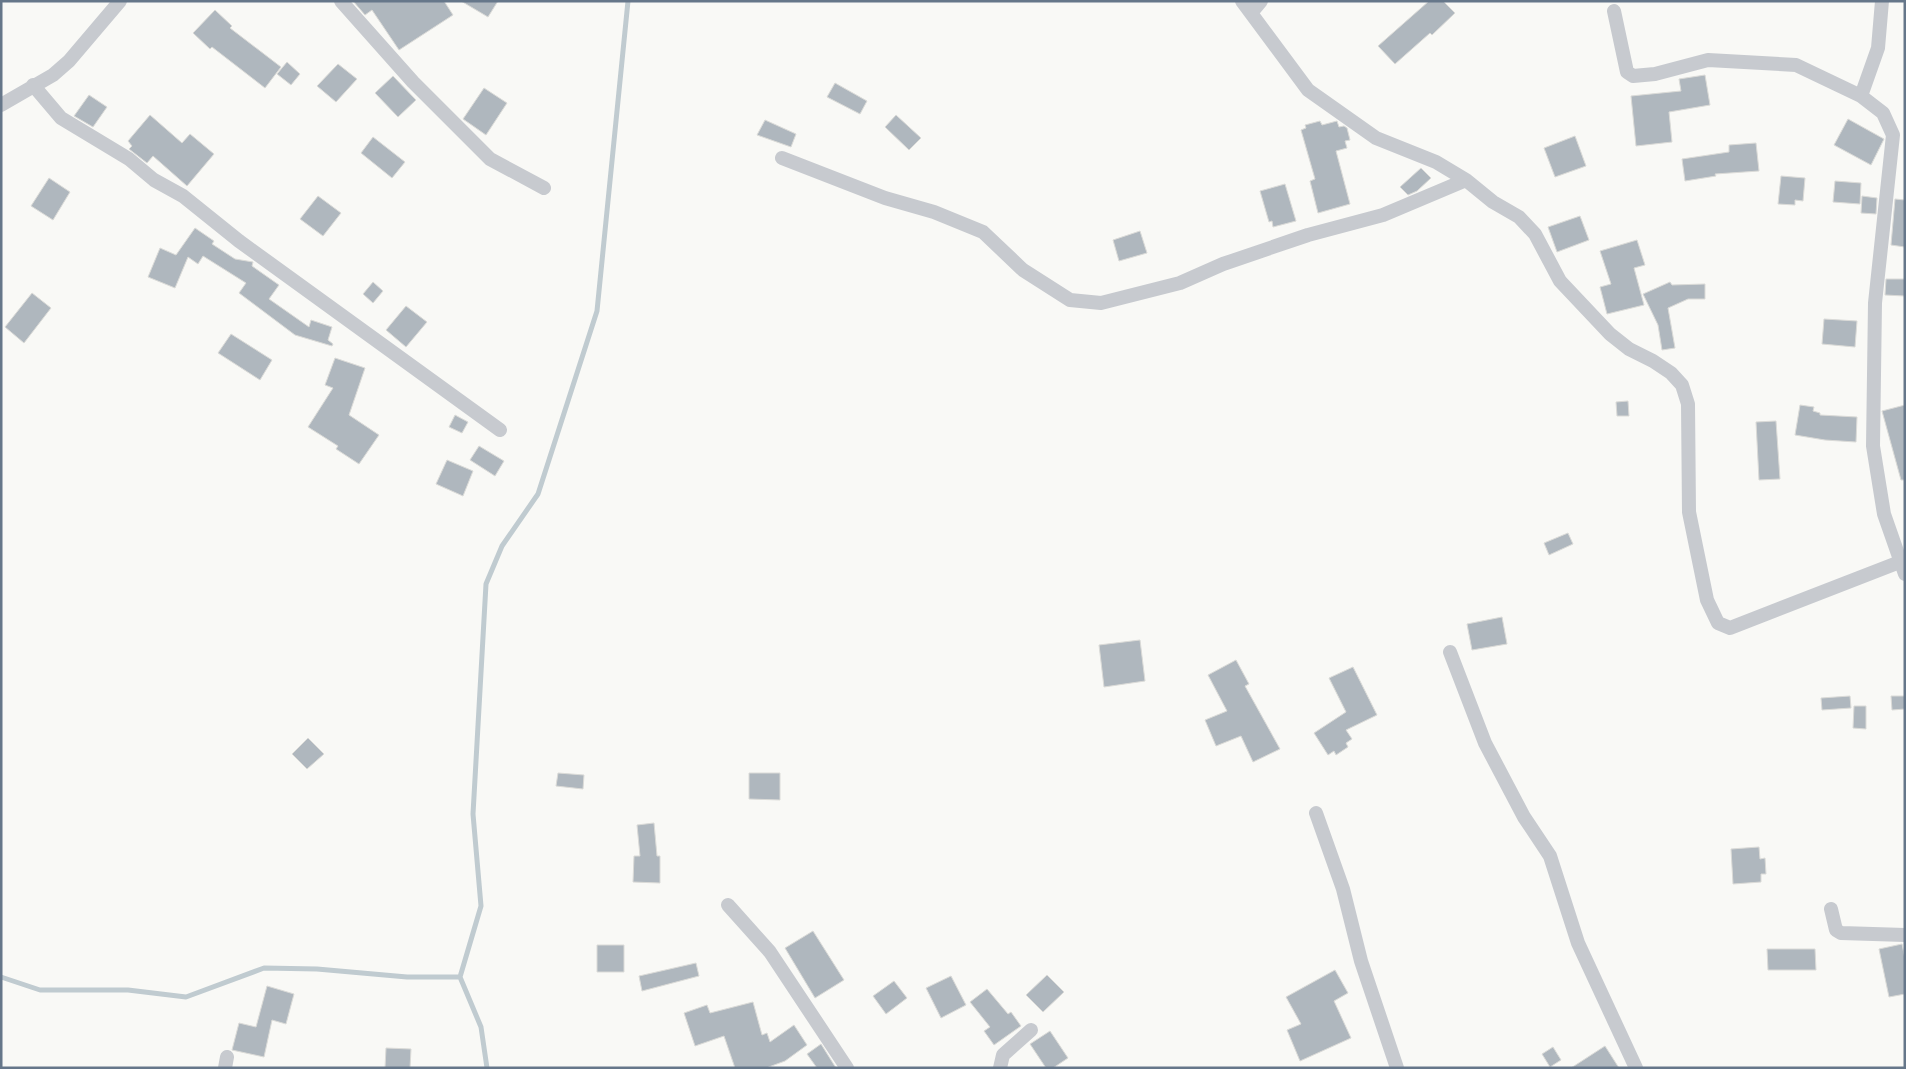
<svg xmlns="http://www.w3.org/2000/svg" width="1906" height="1069" font-family="'Work Sans',sans-serif">
<rect width="100%" height="100%" fill="#f9f9f6"/>
<g fill="none" stroke-linecap="round" stroke-linejoin="round">
<path stroke="#c0cbd0" stroke-width="5" d="M1,977L40,990H128L186,997L264,968L317,969L407,977H460
M487,1068L481,1027L460,977L481,906L473,814L486,584L502,546L538,494L597,311L628,1"/>
</g>
<path fill="#afb7be" stroke="#dbdbd8" d="M353,1H444L453,15L399,50L372,10L365,15Z
M461,1H498L488,17Z
M1429,1H1443L1455,13L1432,35L1430,33L1395,64L1378,46Z
M215,10L232,26L230,28L281,67L265,88L212,47L210,49L193,33Z
M287,62L300,74L291,85L277,74Z
M338,64L357,79L336,102L317,86Z
M1705,75L1710,105L1669,112L1672,142L1636,146L1631,96L1681,91L1679,79Z
M393,76L416,100L398,117L375,93Z
M835,83L867,101L860,114L827,97Z
M484,88L507,103L486,135L463,119Z
M89,95L107,107L93,127L74,116Z
M150,115L182,143L190,134L214,154L187,186L153,156L147,163L129,149L132,146L128,141Z
M896,115L921,138L909,150L885,127Z
M1848,119L1884,139L1871,165L1834,145Z
M765,120L796,134L791,147L757,135Z
M1320,121L1322,125L1337,121L1339,127L1344,126L1347,128L1350,140L1345,141L1347,148L1336,151L1350,204L1318,213L1310,181L1315,179L1301,130L1306,128L1305,125Z
M1575,136L1586,166L1555,177L1544,148Z
M373,137L405,162L392,178L361,153Z
M1756,143L1759,171L1715,174L1716,176L1685,181L1682,159L1729,152V145Z
M1421,168L1431,178L1417,191L1408,195L1400,187Z
M1781,176L1805,178L1803,201L1795,200V205L1778,204Z
M49,178L70,192L53,220L31,206Z
M1835,181L1861,183L1860,204L1833,202Z
M1285,184L1296,221L1273,227L1272,221L1269,222L1260,191Z
M318,196L341,213L323,236L300,219Z
M1862,196L1877,198L1876,214L1861,213Z
M1895,199L1905,200V247L1891,245Z
M1580,216L1589,240L1557,252L1548,227Z
M195,228L214,241L212,244L235,259L253,262L252,266L279,285L269,299L309,327L311,320L332,327L328,340L333,344L332,346L295,335L239,293L246,283L203,256L198,264L188,257L175,288L148,277L160,248L176,255Z
M1140,231L1147,253L1119,261L1113,240Z
M1637,240L1645,265L1634,268L1644,305L1607,314L1600,287L1611,284L1600,251Z
M1886,279H1905V296L1885,295Z
M373,282L383,291L373,303L363,294Z
M1670,282L1672,285L1705,284V299H1688L1668,308L1675,348L1662,350L1658,325L1643,294Z
M32,293L51,308L24,343L5,327Z
M406,306L427,322L406,347L386,330Z
M1824,319L1857,321L1855,347L1822,344Z
M231,334L272,360L260,380L218,353Z
M335,358L365,368L349,415L379,435L359,464L336,449L338,446L308,427L333,388L325,385Z
M1628,401L1629,416H1617L1616,402Z
M1800,405L1814,407L1813,411L1820,413V415L1857,417L1856,442L1825,440L1795,435Z
M1905,405V480H1901L1882,411Z
M455,415L468,422L462,433L449,427Z
M1776,421L1780,479L1759,480L1756,422Z
M479,446L504,461L495,476L470,460Z
M447,460L473,471L463,496L436,484Z
M1568,533L1573,544L1549,555L1544,543Z
M1502,617L1507,644L1472,650L1467,624Z
M1140,640L1145,681L1104,687L1099,645Z
M1236,660L1249,684L1245,686L1280,749L1253,762L1241,736L1216,746L1205,720L1227,711L1208,675Z
M1353,667L1377,715L1346,730L1352,739L1346,743L1348,747L1336,755L1334,751L1328,755L1314,733L1346,712L1329,678Z
M1850,696L1851,708L1822,710L1821,698Z
M1891,696H1905V709L1892,710Z
M1854,706H1866V729L1853,728Z
M308,738L324,754L307,769L292,754Z
M558,773L584,775L583,789L556,786Z
M749,773H780V800L749,799Z
M654,823L657,856H660V883L633,882L634,856H640L637,825Z
M1759,847L1760,859L1765,858L1766,874H1761V882L1733,884L1731,849Z
M813,931L844,980L815,998L785,948Z
M1902,944L1905,959V994L1889,997L1879,949Z
M597,945H624V972H597Z
M1767,949H1815L1816,970H1768Z
M696,963L699,976L642,991L639,976Z
M1335,970L1348,993L1334,1001L1351,1038L1300,1061L1287,1030L1301,1024L1286,997Z
M1047,975L1064,992L1043,1012L1026,995Z
M951,976L966,1005L941,1018L926,988Z
M894,981L907,998L886,1014L873,996Z
M267,986L294,994L286,1024L272,1020L264,1057L232,1050L239,1023L256,1027Z
M987,989L1008,1014L1011,1012L1021,1026L994,1045L984,1031L990,1027L970,1002Z
M753,1002L762,1035L767,1033L770,1042L794,1025L807,1045L785,1061L766,1068H735L724,1036L695,1046L684,1013L707,1005L710,1013Z
M1050,1031L1068,1058L1053,1068H1046L1030,1044Z
M821,1044L836,1068H817L807,1054Z
M1605,1046L1619,1068H1571Z
M1553,1047L1561,1060L1550,1067L1542,1054Z
M386,1048L411,1049L410,1068H385Z"/>
<g fill="none" stroke-linecap="round" stroke-linejoin="round">
<path stroke="#c7cacf" stroke-width="14" d="M341,1L413,82L490,159L544,188
M1614,11L1627,72L1633,76L1655,74L1708,60L1796,65L1861,96L1883,113L1893,135L1875,303L1873,446L1884,514L1905,574
M1251,13L1261,1
M33,85L61,118L129,159L154,180L183,196L239,241L500,430
M1861,96L1878,48L1882,1
M1,105L53,75L69,61L120,1
M782,158L885,198L934,212L983,232L1023,270L1070,300L1101,303L1180,283L1223,264L1308,235L1383,215L1466,180L1436,162L1376,138L1308,90L1242,1
M1466,180L1493,202L1519,217L1535,234L1560,281L1610,334L1629,349L1653,361L1671,373L1682,385L1688,404L1689,512L1707,600L1718,623L1730,628L1905,560
M1450,652L1485,743L1524,817L1550,856L1578,943L1636,1068
M1316,813L1343,889L1361,961L1397,1068
M728,905L770,952L847,1068
M1831,909L1836,930L1841,933L1905,935
M225,1068L227,1057
M1000,1068L1003,1055L1031,1030"/>
</g>
<rect width="1906" height="1069" fill="none" stroke="#66778a" stroke-width="5"/>
</svg>
